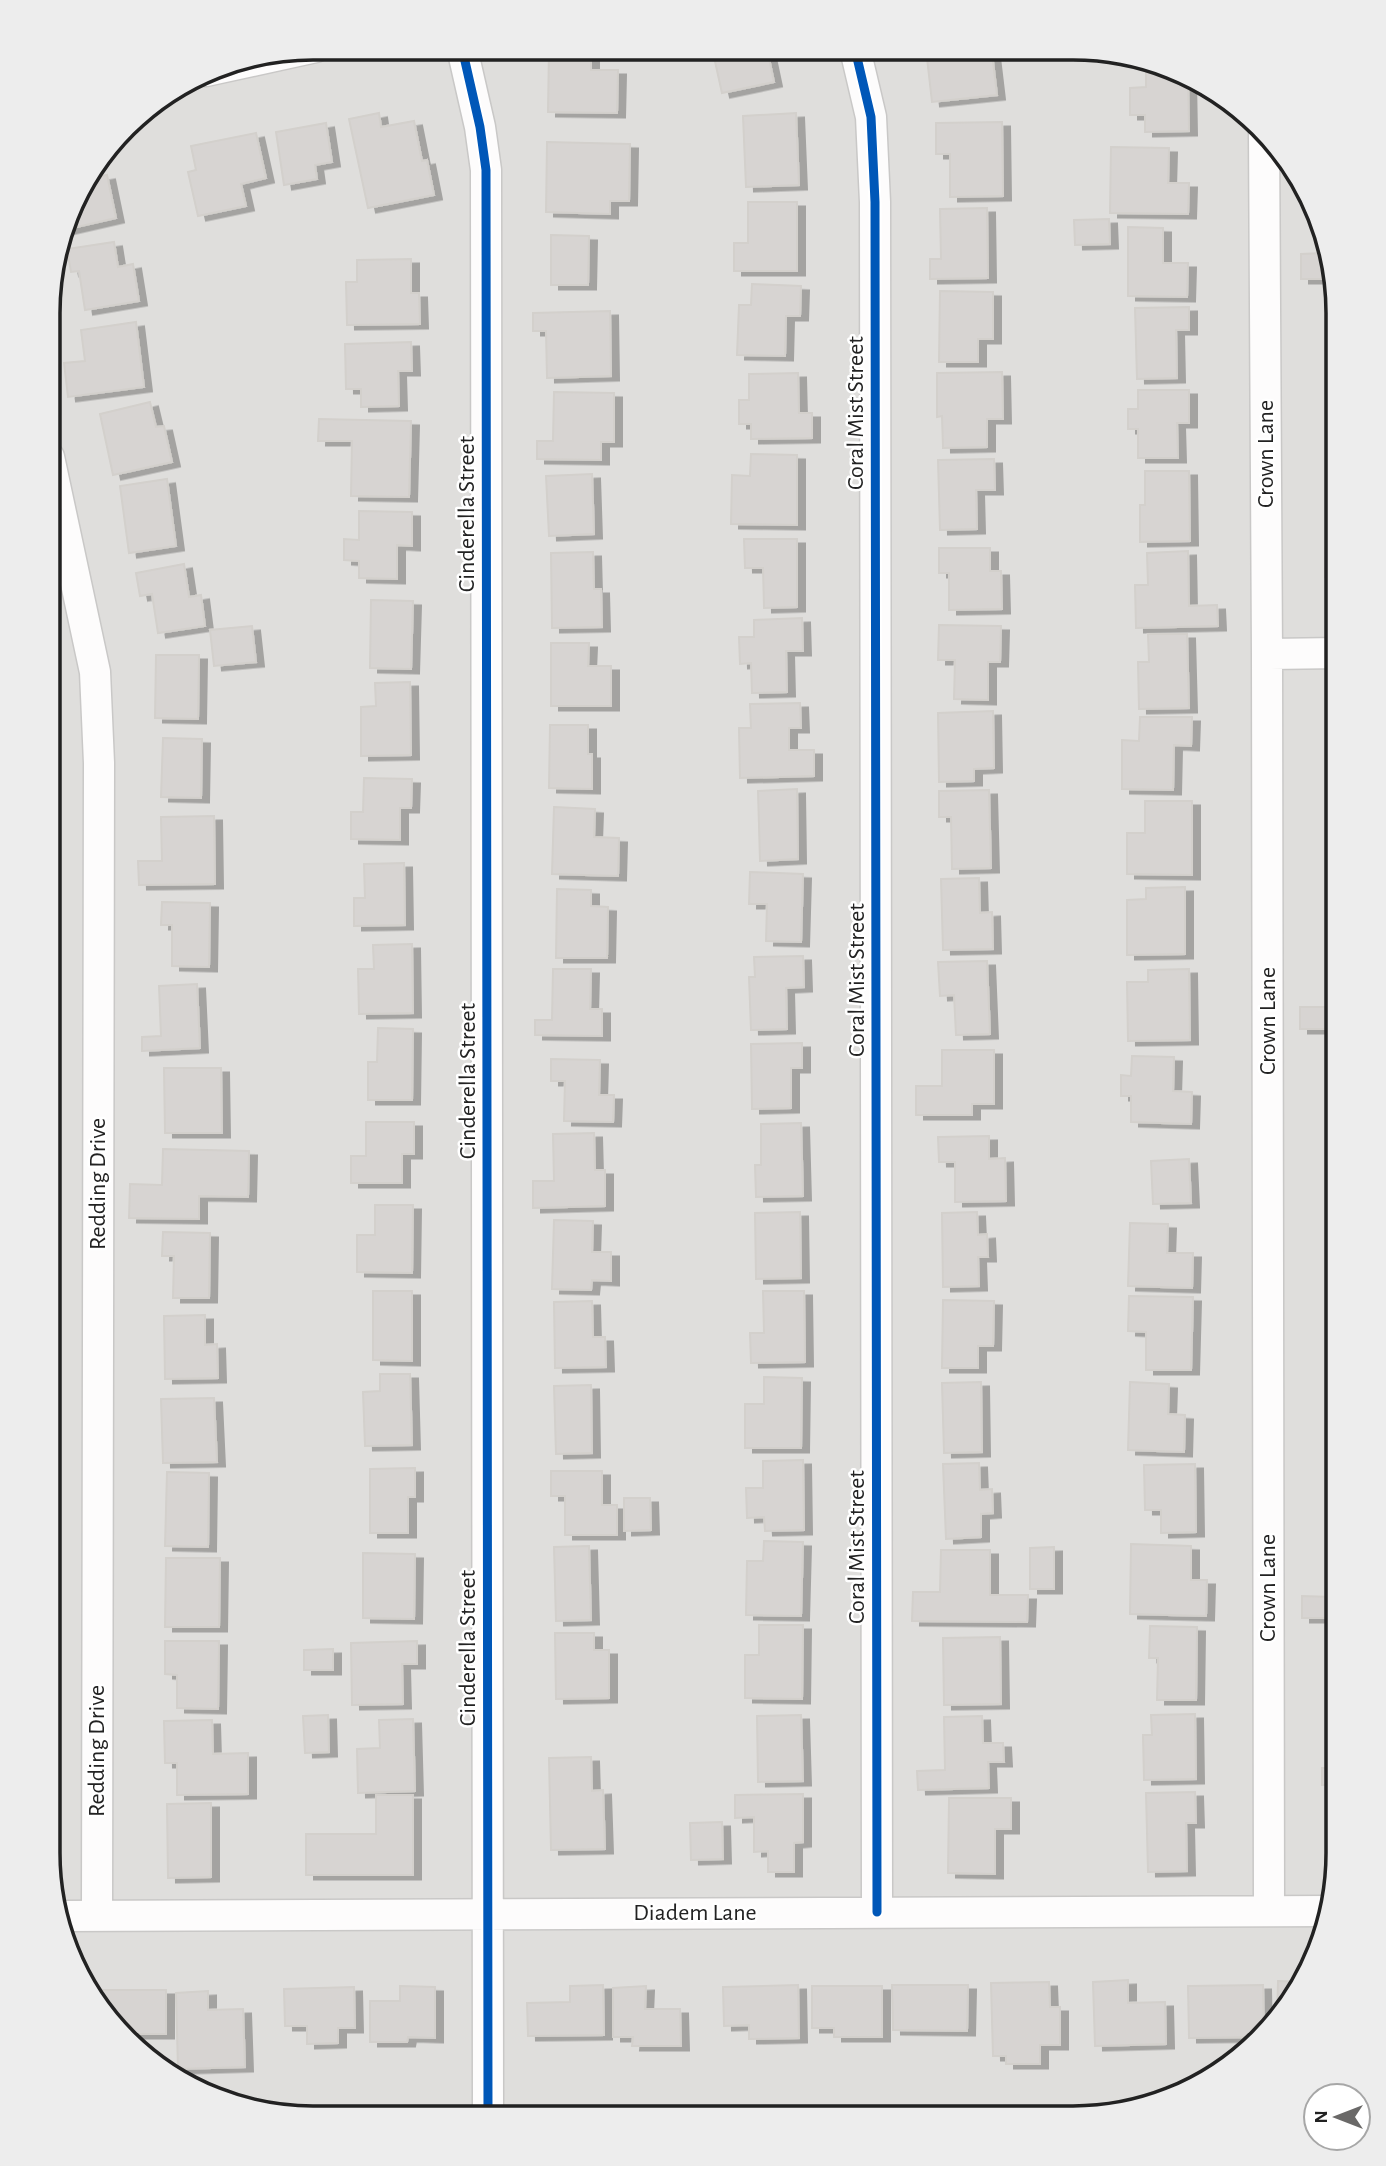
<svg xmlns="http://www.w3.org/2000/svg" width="1386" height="2166" font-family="'Alegreya Sans',sans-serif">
<defs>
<filter id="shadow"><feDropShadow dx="8" dy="4.5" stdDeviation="0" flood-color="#0004"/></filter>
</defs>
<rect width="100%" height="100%" fill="#f0eeeb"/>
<path fill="#dfdedc" d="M313,47L1108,50L1174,67L1234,102L1284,151L1318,211L1339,313L1338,1871L1325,1939L1284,2014L1235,2064L1175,2098L1074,2119L279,2117L212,2099L152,2064L102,2015L68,1955L47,1853L49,279L75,195L137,113L212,67Z"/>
<path fill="#d7d4d2" stroke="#d3d0cc" stroke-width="2" filter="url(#shadow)" d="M712,48L767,49L774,82L722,93Z
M549,49H591V70H618L617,113L548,112Z
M926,49H972L973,55L992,53L997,95L932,102Z
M1146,60L1174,67L1188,75L1189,131L1145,132V115H1130V88L1146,87Z
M379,113L381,127L414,121L422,161L427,160L434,195L368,208L349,119Z
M796,113L799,185L746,187L743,116Z
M1002,122L1003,196L950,197V154H936V123Z
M326,123L332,162L315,165L317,179L284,185L276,132Z
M256,133L266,178L241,184L246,206L198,216L188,172L196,170L191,146Z
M547,142L630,144L629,201H610V214L546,212Z
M1111,147L1169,148L1168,183H1189L1188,214L1110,213Z
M90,175L91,178L107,175L116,218L64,230L75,195Z
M748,202H797V271H734V243H748Z
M987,208L988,278L930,279V259H941L940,209Z
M1109,219L1110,244L1075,245L1074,220Z
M1128,227L1163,228V263H1188L1187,297L1128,296Z
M551,235L589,236L588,285H551Z
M1324,239L1332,279H1301V254L1324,253Z
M114,242L118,267L133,264L139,301L85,310L79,271L71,272L67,249Z
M411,259V293H419L420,324L347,325L346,282H357V260Z
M752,284L801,286L800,316H786L785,356L737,355L739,305H751Z
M940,291L993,292V339H978V362H939Z
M1335,293L1339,313V361H1328L1326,294Z
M1189,307V330H1176L1177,378L1137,379L1135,308Z
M610,311L611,376L547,378L546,331H533V313Z
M136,322L144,387L68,397L64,363L85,361L81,330Z
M411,342L412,371H398L399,406L361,407V389H346L345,344Z
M1002,372L1003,419H987V447L943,448L942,416L937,417V373Z
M798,373L799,413H812V438L751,439V424H739V400H749V374Z
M1328,373H1339V413H1329Z
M1138,390H1189V423H1177L1178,458H1138V429H1128V409H1138Z
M554,392L614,393V442H601V460L537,459V441H553Z
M150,402L156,427L164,426L172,462L113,475L100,414Z
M319,419L411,421L409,497L351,496L352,441H318Z
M751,454L797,455V525L731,524L732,475L750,476Z
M994,459L995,490H976L977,529L940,530L938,460Z
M1330,460H1339V529H1330Z
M1145,471H1189L1190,541L1140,542V505H1145Z
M592,474L594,534L549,536L546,476Z
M167,479L176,546L129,553L120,486Z
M359,511L412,512V546L397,545V579L359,578V561L344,560V539L359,540Z
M744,539H797V607L764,608L763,568H745Z
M1326,541H1339V578L1325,577Z
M939,548H990V571H1001L1002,609L949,610V573H939Z
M1188,551L1189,606L1217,605L1218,626L1136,628L1135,585H1148L1147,553Z
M593,552L594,589H601L602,627L552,628L551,553Z
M184,564L189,597L201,595L205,626L158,633L152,594L140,596L136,573Z
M371,600L413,601L411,669L370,668Z
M802,618L803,651H786L787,692L752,693L751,663L740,664L739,637H754V620Z
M939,625L1001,626L1000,662H988V700L954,699L955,660H938Z
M252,626L256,662L214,666L210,630Z
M1148,634H1187L1189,708L1139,709L1138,662H1149Z
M551,643H589L588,666H611V706H551Z
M156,655H199L198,719L155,718Z
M410,682L411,755L361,756V707L376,706L375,683Z
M800,703L801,728H789V750H814V776L740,778L739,728H751L750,704Z
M993,711L994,768L974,769V781L939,782L938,713Z
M1140,717H1192L1191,746L1174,745L1173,790L1122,789V740L1139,741Z
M550,725H588V754H592V789L549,788Z
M163,738L202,739L201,798L161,797Z
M1329,749H1339V777L1329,776Z
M364,778L412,779L411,808H400V840L351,839V812H363Z
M797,789L798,859L760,861L758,791Z
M989,790L991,868L952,869L951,817H939V791Z
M1333,791H1339V860H1331Z
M1145,801H1192V875L1127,874V833H1145Z
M554,807L595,809L594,837L619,838L618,876L552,874Z
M214,816L215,884L139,885L138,861H162L161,817Z
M404,863L405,925L354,926V898H365L364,864Z
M1339,871V947H1330L1329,872Z
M750,872L803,874L801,942L766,941L767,904H749Z
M979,878L980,913L992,912L993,949L943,950L941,879Z
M1185,887V954L1127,955V900L1146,899V888Z
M557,889L591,890V906L608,907L607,958H556Z
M162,902L210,903L209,967L172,966V925H161Z
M412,944L413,1013L359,1014L358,969H374L373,945Z
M803,956L804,987L786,988L787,1029L751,1030L749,977H755L754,957Z
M1329,956H1339L1338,1029H1300V1007H1329Z
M987,961L990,1034L956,1035L954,995L940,996L938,962Z
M553,969H591L590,1009H602V1036L535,1035V1020H552Z
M1189,969L1190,1040L1128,1041L1127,982H1148V970Z
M197,984L200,1048L142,1051V1037L161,1036L159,986Z
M378,1028L413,1029L412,1100H368V1062H377Z
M1330,1041H1338V1113H1331Z
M802,1043V1068H791V1108L752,1109L751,1044Z
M942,1050H994V1104H972V1115H916V1086H942Z
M1132,1056L1174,1057L1173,1091L1192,1092L1191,1124L1131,1122V1096H1121V1075L1131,1076Z
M551,1059L600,1060L599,1095H614L613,1122L564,1121L565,1081H551Z
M164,1068H221L222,1133H165Z
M366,1122H414V1154H402V1183H351V1156H366Z
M801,1123L803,1196L756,1197L755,1165H761V1124Z
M1337,1127H1338V1193H1335Z
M594,1133L595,1170H605V1206L533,1208V1181H554L553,1134Z
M989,1136V1159L1005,1158L1006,1201L955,1202V1162H939L938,1137Z
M163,1149L249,1151L248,1197L199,1196V1219L129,1218L130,1184L162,1185Z
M1189,1159L1191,1203L1153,1204L1151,1161Z
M375,1205H413L412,1273L357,1272V1235H375Z
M1338,1208V1240H1328V1209Z
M800,1212L801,1278L756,1279L755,1213Z
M977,1212L978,1235L987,1234L988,1257H978L979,1286L943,1287L942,1213Z
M554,1220L593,1221L592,1252H611V1281L592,1280L591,1290L552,1289Z
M1130,1223L1168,1224L1167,1253H1193L1192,1288L1128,1286Z
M163,1232L210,1233L209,1298H173L174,1256H162Z
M373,1291H412V1361L373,1360Z
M763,1291H804L805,1362L751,1363L750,1333H764Z
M1129,1296L1193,1297L1191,1370H1146V1332L1128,1331Z
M943,1300L994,1301L993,1346H978V1368H942Z
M592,1301L593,1337H605L606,1367L555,1368L554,1302Z
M205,1315V1345L217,1344L218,1378L165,1379L164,1316Z
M380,1374H410L412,1445L365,1446L363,1392L380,1391Z
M1338,1375V1450H1331L1330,1376Z
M764,1377L802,1378L801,1448H745V1404H764Z
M981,1382L982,1452L944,1453L942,1383Z
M1130,1382L1169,1384L1168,1414L1185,1415L1184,1452L1128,1450Z
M591,1385L592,1453L556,1454L554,1386Z
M214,1398L217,1462L163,1463L161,1399Z
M803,1460L804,1530L765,1531L764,1517L747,1518L746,1488H763V1461Z
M979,1463L980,1490L992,1489L993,1513L981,1514V1537L946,1539L943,1464Z
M1195,1464L1196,1532L1161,1533V1510H1145L1144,1465Z
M415,1468V1497H408V1533H370V1469Z
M1330,1469L1338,1470V1495H1330Z
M551,1471H602V1505H617V1535H565V1496H551Z
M167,1472L209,1473L208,1547L165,1546Z
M624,1498H650L651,1530L624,1531Z
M764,1541L803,1542L801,1616L746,1615L747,1561H763Z
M1131,1544L1191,1546V1580H1207L1206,1616L1130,1614Z
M1333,1545H1338V1618H1302V1596L1333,1597Z
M589,1546L591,1620L556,1621L554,1547Z
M1054,1547V1589H1030V1548Z
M941,1550H990V1595H1028L1027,1622L912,1621L913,1592H940Z
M363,1553L415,1554L414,1619L363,1618Z
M166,1558H220L219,1627H165Z
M759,1625H803L802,1699L745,1698V1655H759Z
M1150,1626L1197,1627L1196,1700H1157L1158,1658H1149Z
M1333,1628H1338V1702H1334Z
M555,1633H594V1650H609V1698L556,1699Z
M1000,1637L1001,1704L944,1705L943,1638Z
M165,1641H219L218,1709L177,1708V1675L165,1674Z
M417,1641V1664H402L403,1704L352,1705L351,1643Z
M333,1649V1670H304V1650Z
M1195,1714L1196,1779L1144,1780L1143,1735H1152L1151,1715Z
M328,1715L329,1752L305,1753L303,1716Z
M801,1715L803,1781L758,1782L757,1716Z
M982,1716L983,1743H1003L1004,1762H988L989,1788L918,1790L917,1771L945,1770L944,1717Z
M413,1719L415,1791L358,1793L357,1749L380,1748L379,1720Z
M212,1720L213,1754L248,1753V1794L177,1795V1763H165L164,1721Z
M1331,1722H1338V1744H1331Z
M591,1757L592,1791L603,1790L605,1849L551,1850L549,1758Z
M1322,1768H1338V1785H1322Z
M1195,1792L1196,1823H1186L1187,1871L1148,1872L1146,1793Z
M803,1794V1842L794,1843V1872H768V1851L754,1852V1817L735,1818V1795Z
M376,1795H413V1875H306V1834H376Z
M1332,1796H1338V1829H1332Z
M949,1798H1011V1829H995V1874L948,1873Z
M211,1803V1877L168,1878L167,1804Z
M722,1822L723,1859L691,1860L690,1823Z
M1128,1980V2003L1165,2002L1166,2044L1095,2046L1093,1982Z
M1278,1981L1302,1982L1284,2014L1277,2022Z
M1049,1982L1050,2007H1060V2045H1040V2064H1006V2056H993L991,1983Z
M603,1985L604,2035L528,2036L527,2003L570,2002V1986Z
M798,1985L799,2038L749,2039V2025L724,2026L723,1987Z
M892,1985H968L967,2031L893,2030Z
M1263,1985L1264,2035L1262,2037L1189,2038L1188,1986Z
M400,1986L435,1987V2038L408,2037L407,2042H370V2001H400Z
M646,1986L645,2009H680L681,2046H632L633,2037H613V1988Z
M812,1986H882V2037H834V2028H812Z
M354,1987L355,2028H338V2043L307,2044V2026H285L284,1989Z
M92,1990H166V2034H122L102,2015L92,1997Z
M208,1991V2010L243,2009L245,2067L178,2069L176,1993Z"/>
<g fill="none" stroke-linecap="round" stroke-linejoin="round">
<defs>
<path id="minor" d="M462,48L480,127L486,170L488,2117
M855,49L871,117L875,202L877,1912
M206,71L316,47
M1264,132L1267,654L1269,1911
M49,457L95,672L99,763L97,1916
M1267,654L1339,653
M60,1916L1330,1911"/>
</defs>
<use href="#minor" stroke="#c9c8c7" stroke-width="33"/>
<use href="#minor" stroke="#fdfcfc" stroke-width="30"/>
<defs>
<path id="cycleway" d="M462,48L480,127L486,170L488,2117
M855,49L871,117L875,202L877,1912"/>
</defs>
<use href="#cycleway" stroke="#fff" stroke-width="13"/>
<use href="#cycleway" stroke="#0057b8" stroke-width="9"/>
</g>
<g text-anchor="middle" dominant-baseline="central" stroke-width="5" stroke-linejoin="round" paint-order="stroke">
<g font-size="24" fill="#222" stroke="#fff">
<text transform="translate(856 413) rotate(-90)">Coral Mist Street</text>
<text transform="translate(1266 454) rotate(-90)">Crown Lane</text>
<text transform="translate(467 514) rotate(-90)">Cinderella Street</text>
<text transform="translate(857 980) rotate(-90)">Coral Mist Street</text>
<text transform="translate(1268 1021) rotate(-90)">Crown Lane</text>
<text transform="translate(468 1081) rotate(-90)">Cinderella Street</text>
<text transform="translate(98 1184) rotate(-90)">Redding Drive</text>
<text transform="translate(857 1547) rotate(-90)">Coral Mist Street</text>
<text transform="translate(1268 1588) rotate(-90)">Crown Lane</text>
<text transform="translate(468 1648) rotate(-90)">Cinderella Street</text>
<text transform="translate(97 1751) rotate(-90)">Redding Drive</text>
<text x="695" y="1913">Diadem Lane</text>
</g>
</g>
<path d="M0 0H1386V2166H0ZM313 60H1073A253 253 0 0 1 1326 313V1853A253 253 0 0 1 1073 2106H313A253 253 0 0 1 60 1853V313A253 253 0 0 1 313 60Z" fill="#ededed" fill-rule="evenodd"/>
<path fill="none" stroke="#222" stroke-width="3.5" d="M313 60H1073A253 253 0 0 1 1326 313V1853A253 253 0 0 1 1073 2106H313A253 253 0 0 1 60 1853V313A253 253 0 0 1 313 60Z"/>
<g transform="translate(1337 2117) rotate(270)"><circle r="33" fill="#ffffff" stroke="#a7a7a7" stroke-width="2"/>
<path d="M0-5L12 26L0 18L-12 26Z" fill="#6a6968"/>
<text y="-10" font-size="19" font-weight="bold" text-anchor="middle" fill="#222222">N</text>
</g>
</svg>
